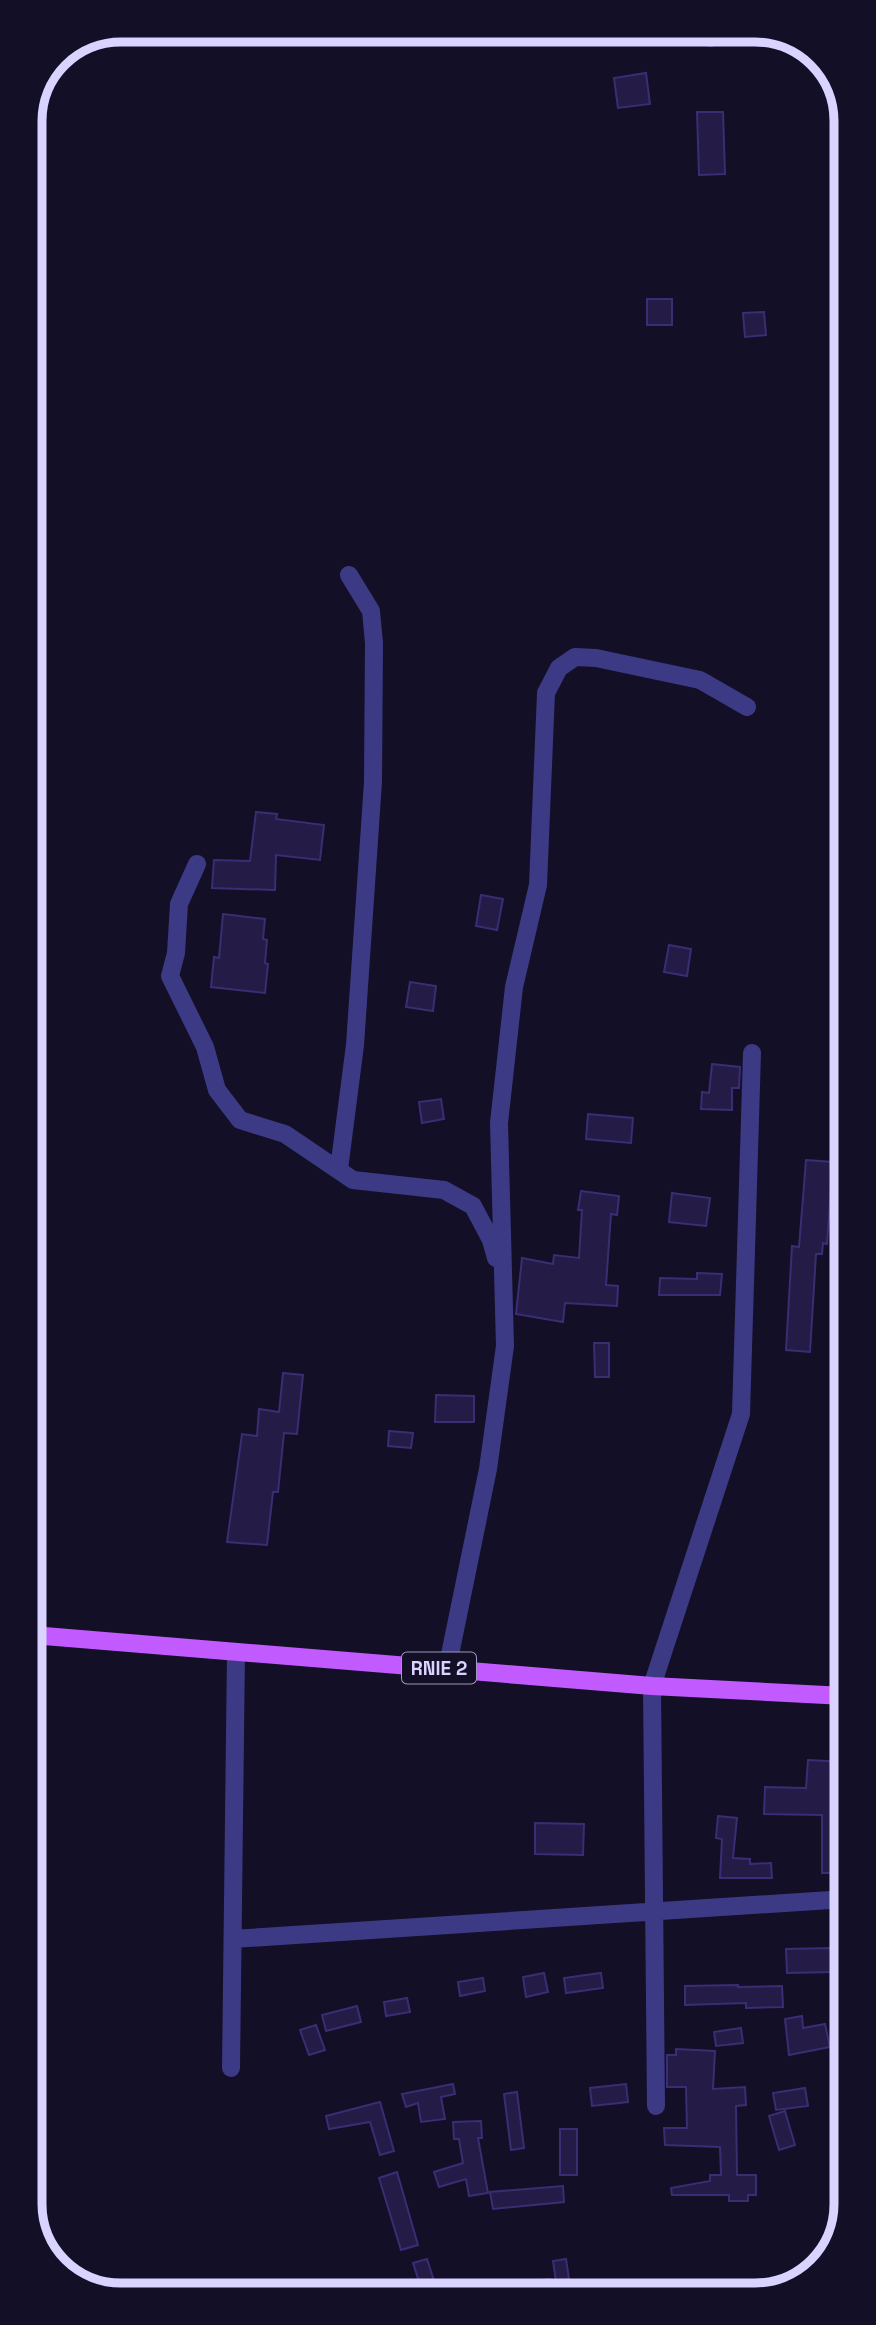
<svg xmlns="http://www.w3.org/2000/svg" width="876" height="2325" font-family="'Space Grotesk',sans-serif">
<rect width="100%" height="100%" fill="#130f26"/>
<path fill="#241b47" stroke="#3b2d73" stroke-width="2" d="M646,73L650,104L618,108L614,78Z
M697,112H723L725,174L699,175Z
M647,299H672V325H647Z
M764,312L766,335L745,337L743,313Z
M256,812L277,814L276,819L324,825L320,860L276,855L275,890L212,888L214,860L250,861Z
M481,895L503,899L497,930L476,926Z
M223,914L265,919L263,939L267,940L265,963L268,964L265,993L211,987L214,957L219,958Z
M669,945L691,949L687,976L664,972Z
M410,982L436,986L433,1011L406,1007Z
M712,1064L740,1067L739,1088H732V1110L701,1109L702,1092L709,1093Z
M441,1099L444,1119L422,1123L419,1102Z
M588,1114L633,1118L631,1143L586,1139Z
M806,1160L833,1162L827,1244L823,1243L822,1254H816L810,1352L786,1350L792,1246L799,1247Z
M581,1191L619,1196L617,1215L611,1214L606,1285L618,1286L617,1306L565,1303L563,1322L516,1314L522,1258L553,1264L554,1255L579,1258L582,1210H578Z
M672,1193L710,1198L706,1226L669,1222Z
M697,1273L722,1274L720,1295H659L660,1278L697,1279Z
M594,1343H609V1377H595Z
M283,1373L303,1375L297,1434L284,1433L278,1492H273L267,1545L227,1542L242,1434L257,1436L259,1409L279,1412Z
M436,1395L474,1396V1422H435Z
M389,1431L413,1433L411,1448L388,1446Z
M808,1760L846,1762L845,1817L839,1816V1873H822V1815L764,1814L765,1787L806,1788Z
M718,1816L737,1818L733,1858L750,1859V1864L771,1863L772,1878H720L722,1839L716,1838Z
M535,1823L584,1824L583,1855L535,1854Z
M831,1948L832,1972L787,1973L786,1949Z
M544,1973L548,1992L526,1997L523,1977Z
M601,1973L603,1988L566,1993L564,1978Z
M483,1978L485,1991L460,1996L458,1982Z
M738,1985V1987L782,1986L783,2007L746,2008V2003L685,2005V1986Z
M407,1998L410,2012L386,2016L384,2002Z
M357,2006L361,2022L326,2031L322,2015Z
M802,2016L803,2028L825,2024L830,2047L789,2055L785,2019Z
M316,2025L325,2050L309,2055L300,2030Z
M741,2028L743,2043L716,2046L714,2032Z
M676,2049L715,2051L713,2089L745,2087L746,2105L736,2106L737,2175H756V2195H748V2201H729V2195H672L671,2188L710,2181V2175H721L720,2147L665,2145L664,2128H687L686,2087H667V2055H676Z
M453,2084L455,2094L441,2097L445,2119L421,2122L418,2103L406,2107L402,2094Z
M626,2084L628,2102L592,2106L590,2088Z
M805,2088L808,2106L776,2110L773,2093Z
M517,2092L524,2148L511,2150L504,2094Z
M380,2102L394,2151L380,2155L370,2122L329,2129L326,2116Z
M785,2111L795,2145L779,2150L769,2116Z
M481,2121L482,2138H478L488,2193L469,2196L466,2179L439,2187L434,2172L463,2163L459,2139H454L453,2122Z
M560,2129H577V2175H560Z
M397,2172L418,2245L401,2250L379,2178Z
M563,2186L564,2202L493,2209L490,2192Z
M427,2259L436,2287L422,2291L413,2263Z
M566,2259L569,2279L556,2281L553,2261Z
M549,2279L551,2293H510L509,2285Z"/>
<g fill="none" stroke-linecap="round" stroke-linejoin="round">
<path stroke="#3d3a85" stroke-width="18" d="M709,30L710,38
M197,864L179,904L176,953L170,976L205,1047L217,1090L240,1120L285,1134L353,1180L444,1190L473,1206L491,1240L496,1258
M339,1169L355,1045L373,782L374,643L371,611L349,575
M447,1669L488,1469L505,1346L499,1123L514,987L538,885L546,693L559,668L575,657L596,658L700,680L747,707
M233,1939L846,1899
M231,2068L236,1652
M656,2106L652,1686L741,1414L752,1053"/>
<path stroke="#c25bff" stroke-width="18" d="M32,1635L652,1686L845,1696"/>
</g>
<g text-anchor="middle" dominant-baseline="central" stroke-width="5" stroke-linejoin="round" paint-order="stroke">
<rect fill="#130f26" stroke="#9e99be" stroke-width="2" x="402" y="1652.5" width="74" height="31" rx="5"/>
<g font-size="19" font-weight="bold" fill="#d9d4ff">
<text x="439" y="1668">RNIE 2</text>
</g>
</g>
<path d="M0 0H876V2325H0ZM121 42H755A79 79 0 0 1 834 121V2204A79 79 0 0 1 755 2283H121A79 79 0 0 1 42 2204V121A79 79 0 0 1 121 42Z" fill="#130f26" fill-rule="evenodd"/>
<path fill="none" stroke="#d9d4ff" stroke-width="9" d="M121 42H755A79 79 0 0 1 834 121V2204A79 79 0 0 1 755 2283H121A79 79 0 0 1 42 2204V121A79 79 0 0 1 121 42Z"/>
</svg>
